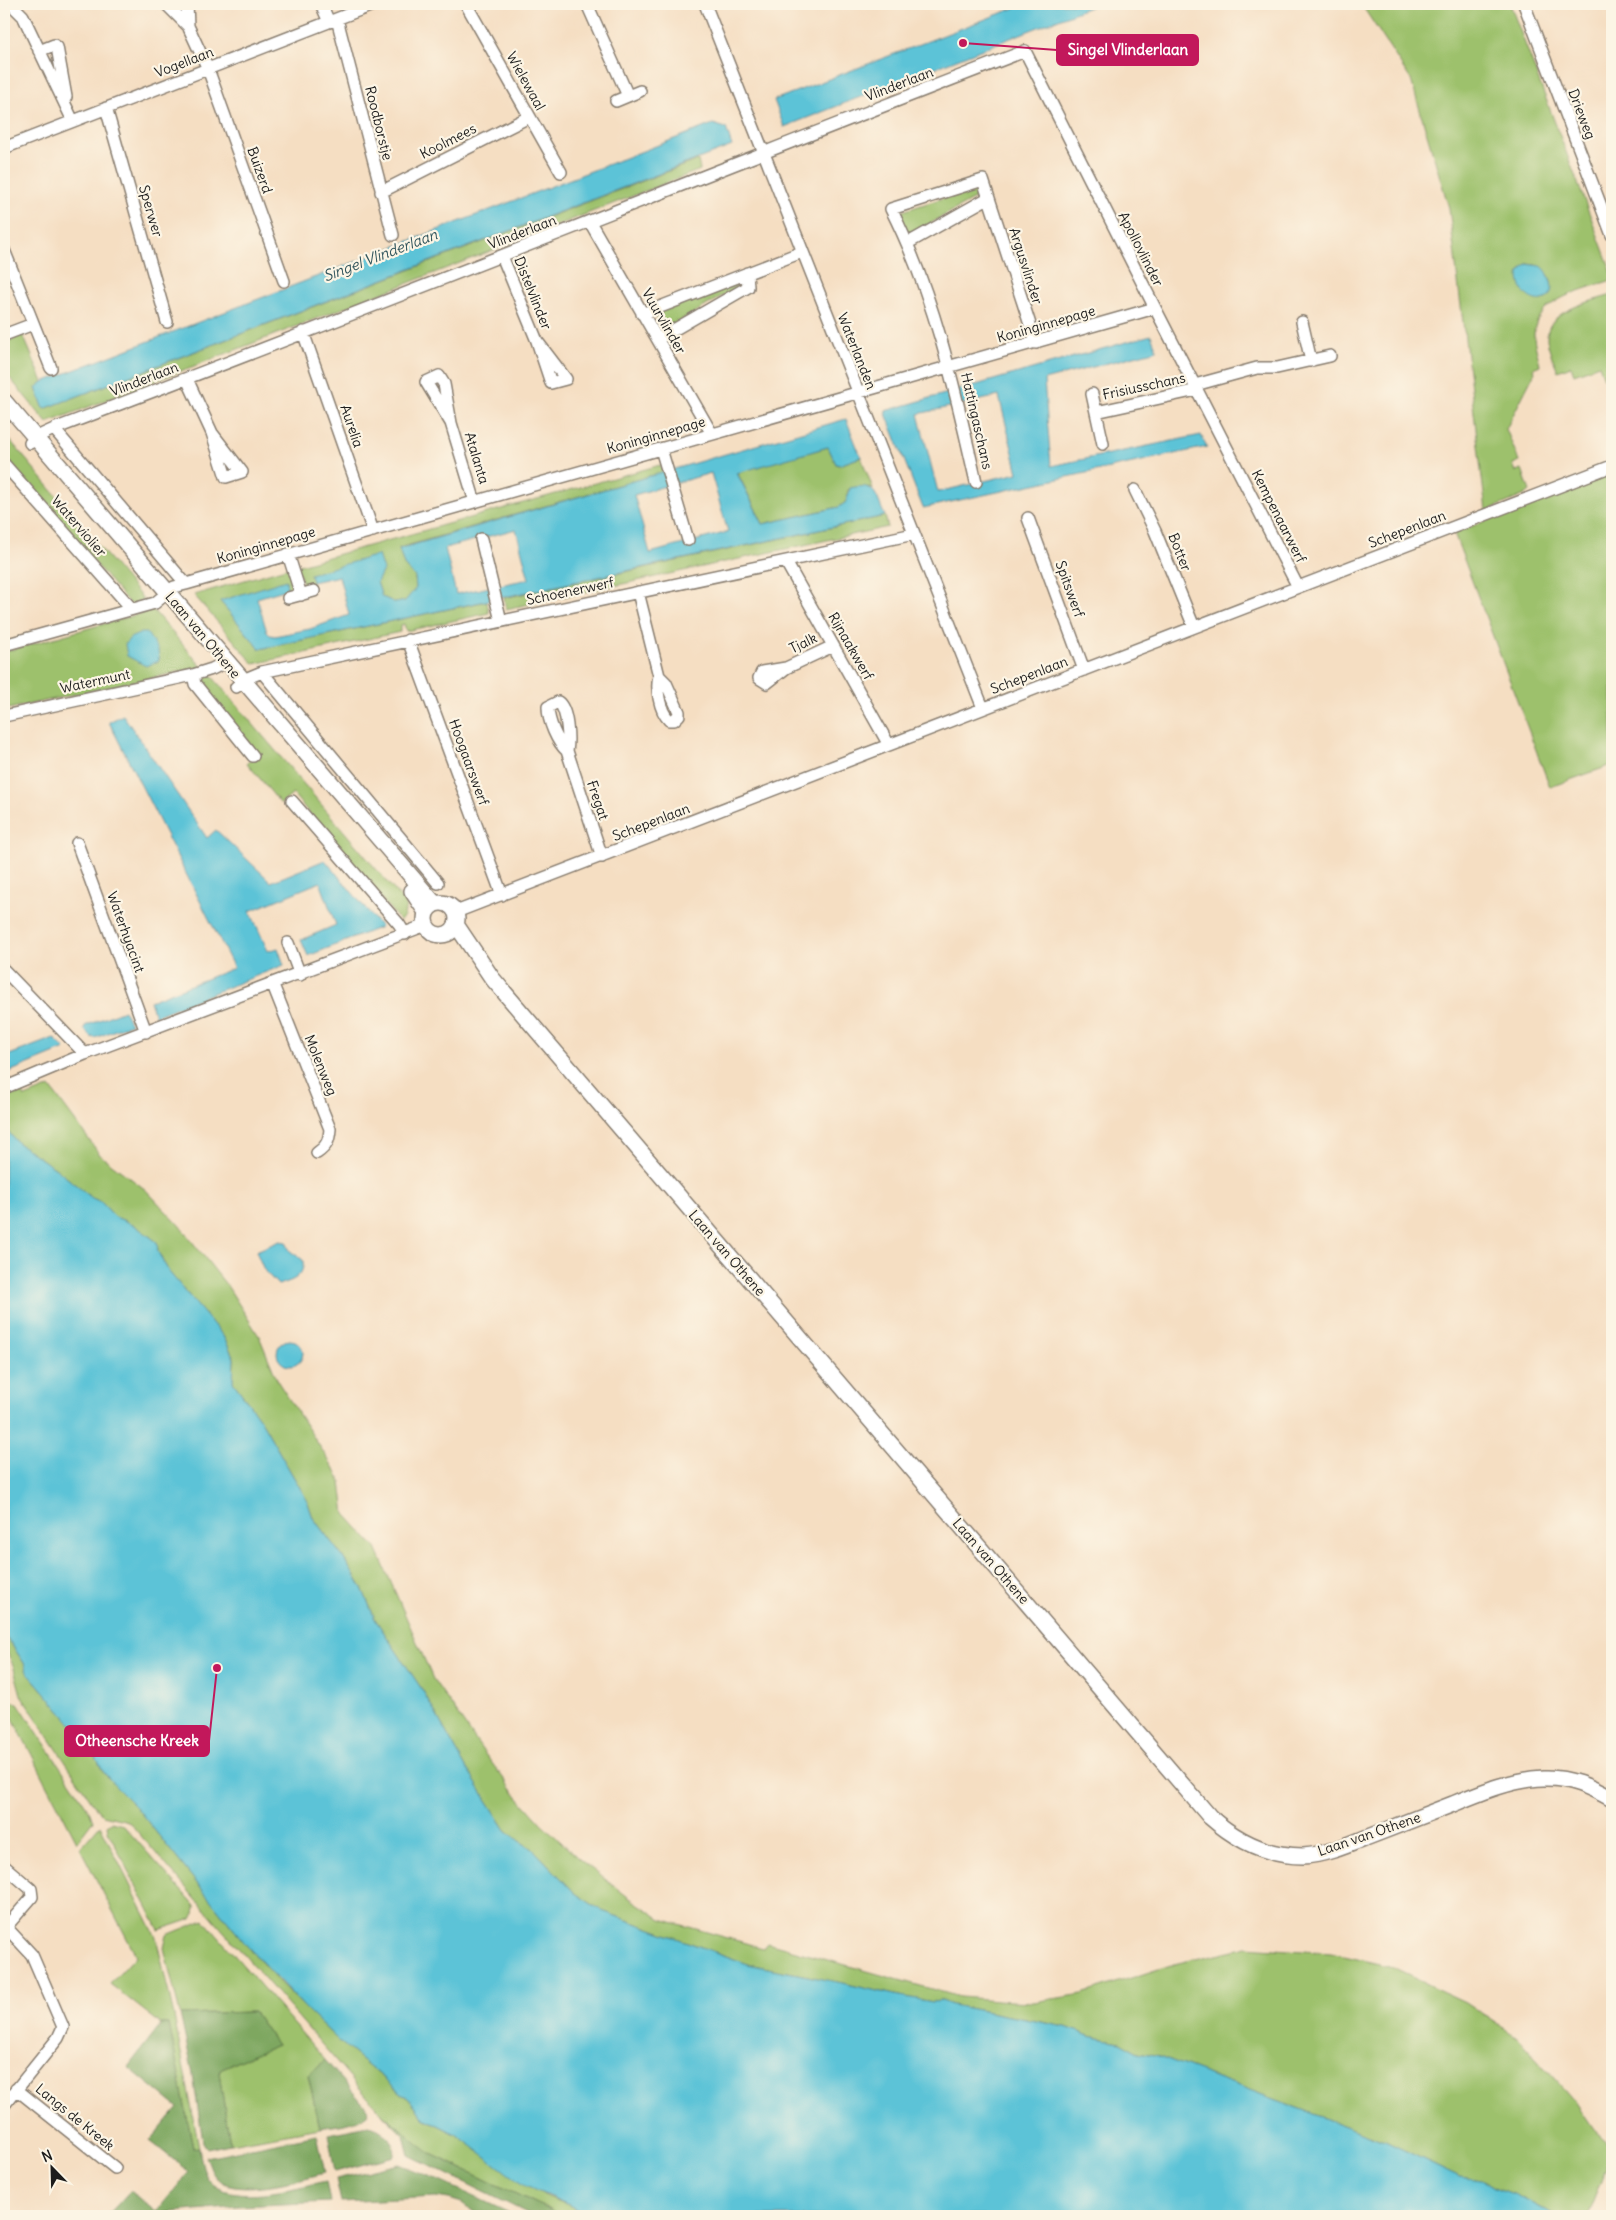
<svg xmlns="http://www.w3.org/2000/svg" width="1616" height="2220" font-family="Delius,sans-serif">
<rect width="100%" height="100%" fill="#fcf5e5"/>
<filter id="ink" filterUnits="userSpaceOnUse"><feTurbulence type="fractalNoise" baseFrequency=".02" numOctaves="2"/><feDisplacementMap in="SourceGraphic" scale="10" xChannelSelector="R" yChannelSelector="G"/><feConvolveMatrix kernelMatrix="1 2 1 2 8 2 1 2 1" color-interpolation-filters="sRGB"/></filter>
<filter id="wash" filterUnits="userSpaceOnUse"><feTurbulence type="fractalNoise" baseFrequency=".0096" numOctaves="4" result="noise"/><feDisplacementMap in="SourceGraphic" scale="20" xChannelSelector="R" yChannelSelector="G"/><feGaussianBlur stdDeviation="1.12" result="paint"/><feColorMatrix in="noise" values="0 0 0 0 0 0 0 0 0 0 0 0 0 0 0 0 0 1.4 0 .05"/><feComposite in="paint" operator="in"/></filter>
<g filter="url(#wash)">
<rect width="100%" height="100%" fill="#f5dec2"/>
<path fill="#9dc16c" stroke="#5c6e44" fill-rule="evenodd" d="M1361,4H1510L1612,273V280C1586,289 1535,299 1534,334C1534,344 1538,355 1540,365L1533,368L1535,372L1506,429L1519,461L1513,464L1516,472L1522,470L1530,491L1525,495L1486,511L1449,208L1411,80ZM1527,264C1545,263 1560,283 1546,299L1523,290L1519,273Z
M698,160L700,170L47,423L4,371V343L23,335L43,382L36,388L44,409Z
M980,186L983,194L981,195L915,232H907L899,218L903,211Z
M741,280L744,283L664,331L655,314Z
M1612,295V399L1599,365L1574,374L1571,366L1558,371C1555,363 1550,354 1548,345C1539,311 1590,302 1612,295Z
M4,433L143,599L132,605L128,602L4,457Z
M828,447L836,464L839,465L861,457L873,489L870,487L848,490L846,502L839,507L763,524L737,472Z
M660,465L664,472L399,548L404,565L415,577L416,588L406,601L396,603L382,597L377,582L381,573L311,574L312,587L305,588L296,566Z
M1612,473V765L1550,787L1454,533Z
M885,516L888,527L506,609L504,598Z
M289,567L294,591L287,595L286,581L220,601L260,649L487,601L489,613L406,631L404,624L400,625V632L254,664L194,595Z
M153,610L202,667L4,710V652Z
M211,675L406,904L404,917L400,921L293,794L281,804L247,763L258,755L200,683L204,678Z
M18,1087L25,1097L50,1087L101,1156L146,1190L179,1225L228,1287L259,1336L278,1382L335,1470L341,1482L345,1514L376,1548L433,1679L485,1754L516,1795L541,1823L579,1859L628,1897L661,1919L763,1948L767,1943L960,1997L1010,2001L1034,2002L1082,1994L1174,1964L1247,1947L1331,1953L1388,1966L1465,2002L1517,2037L1570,2096L1593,2130L1611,2146L1612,2152L1587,2216H1556L1517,2195L1493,2187L1482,2180L1460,2177L1385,2141L1159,2056L1138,2052L1120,2042L1089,2036L1066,2027L952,2005L942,2001L933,2002L895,1995L842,1983L748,1964L602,1911L575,1893L533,1849L519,1841L506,1830L465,1766L423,1691L375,1619L362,1588L342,1556L313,1518L307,1500L260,1419L233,1382L234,1358L223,1336L169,1272L158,1252L157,1242L133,1224L115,1217L101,1202L92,1198L56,1169L18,1143L4,1127V1092Z
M4,1633L24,1663L27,1672L92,1748L102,1770L116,1787L136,1807L248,1947L281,1984L339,2041L409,2099L424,2118L456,2134L547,2197L569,2205L588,2216H563L431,2154L417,2145L399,2127L383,2115L128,1821L103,1815L98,1811L21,1695L13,1665L4,1646Z
M14,1702L18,1703L90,1812L93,1821L77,1842L7,1707Z
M111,1822L123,1825L195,1906L194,1915L192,1919L159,1930L108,1831L107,1825Z
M100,1825L156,1937L174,2016L199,2147L193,2148L169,2024H161L110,1984L136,1956L80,1848Z
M204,1920L325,2060L308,2075L320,2128L230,2144L219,2073L222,2068L277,2045L254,2012L180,2014L164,1948L167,1935Z"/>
<path fill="#7ea760" stroke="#4d623e" d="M254,2012L277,2045L222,2068L219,2072L230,2144L207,2149L203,2142L192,2069L180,2014Z
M161,2024H169L193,2148L199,2147C201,2158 202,2171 209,2180C231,2207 297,2187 326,2181L330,2202L238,2206L132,2216H107L130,2191L156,2212L189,2172L150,2141L178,2108L128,2067Z
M325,2060L367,2108L368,2113C357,2125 335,2125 320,2128L308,2075Z
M383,2115C400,2127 414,2142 431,2154L563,2216H533L409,2155L404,2136Z
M369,2126C383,2129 395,2140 394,2156L335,2172L328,2134Z
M317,2135L325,2173C300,2179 231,2200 214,2175C211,2170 209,2162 206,2157Z
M399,2164L434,2178L516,2216H479L462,2203L449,2199L436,2197L341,2202L336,2179Z"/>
<path fill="#5bc3d7" stroke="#3c707a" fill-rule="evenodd" d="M1025,4H1097L784,127L774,100Z
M713,124L726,128L732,146L44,409L36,388L43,382Z
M1527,264L1541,266C1546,269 1548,274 1550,279C1561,308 1518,309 1519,273Z
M1151,335L1157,350L1044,380L1051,466L1201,435L1207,447L923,508L885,411ZM999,396L1018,473L938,492L918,414Z
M846,419L861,457L839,465L836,464L828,447L737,473L763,524L839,507L846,502L850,488C877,482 875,495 885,516L260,649L220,601L286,580L287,589L257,598L267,632L270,635L275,636L310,629L349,615L339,576L312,582L310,574L378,555L383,570L377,582L382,597L396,603L405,601L416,588L415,577L404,565L399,549ZM711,473L728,532L650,553L634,495ZM516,529L529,579L456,594L445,548Z
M141,633H147L158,650L159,661L146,666L127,656L125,644L130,638Z
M123,715L207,838L216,830L271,882L325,860L381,927L308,956L301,940L336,925L320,882L250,911L268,951L278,948L284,965L155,1016L150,1001L234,968L109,722Z
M124,1010L131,1024L95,1038L91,1037L84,1029L85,1026Z
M54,1038L65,1049L4,1074V1057Z
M4,1127L18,1143L56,1169L92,1198L101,1202L115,1217L133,1224L157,1242L158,1252L169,1272L223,1336L234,1358L233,1382L260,1419L307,1500L313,1518L342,1556L362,1588L375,1619L423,1691L465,1766L506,1830L519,1841L533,1849L575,1893L602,1911L748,1964L842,1983L895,1995L933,2002L942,2001L952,2005L1066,2027L1089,2036L1120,2042L1138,2052L1159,2056L1385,2141L1460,2177L1482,2180L1493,2187L1517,2195L1556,2216H588L569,2205L523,2185L456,2134L424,2118L409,2099L339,2041L307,2010L248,1947L136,1807L116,1787L102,1770L92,1748L27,1672L24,1663L4,1633Z
M280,1241L286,1242L290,1251L303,1260C305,1277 292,1281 278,1285L264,1270L256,1251Z
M277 1353a13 13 0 1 1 26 0a13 13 0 1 1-26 0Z"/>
</g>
<g filter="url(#ink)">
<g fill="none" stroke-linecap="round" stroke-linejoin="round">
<defs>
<path id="minor" d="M11,4L23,16L73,121
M166,4L188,26
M187,4L188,26L208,69L284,281
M321,4L329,22
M466,4L561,172
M587,4L628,96
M705,4L983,708
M1524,4L1612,235
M337,19L393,235
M39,51L54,45L57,47L66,97
M616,101L640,91
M106,108L167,322
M4,148L375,4
M381,192L529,117
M590,222L712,434
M908,243L988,198
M4,250L51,368
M502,256L537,341L551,383L566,379L537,341
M642,314L802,252
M1302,322L1311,361
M303,332L373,531
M4,335L33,324
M658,339L748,287L747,273
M187,379L212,433L226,477L242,472L212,433
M1195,385L1257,368H1277L1330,356
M1092,394L1103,444
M1096,412L1197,390
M451,423L426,382L439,376L444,384L451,423L475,502
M54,429L186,584
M30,443L43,434L54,429C379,306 701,176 1025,51L1155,308L1298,587
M661,449L688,540
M4,464L132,609
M976,482C955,389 934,294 891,209L983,180L1036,343
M1135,490L1155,531L1194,627
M1028,518L1084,670
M481,539L501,621
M288,554L301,595
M786,562L889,745
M638,592L659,676C656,688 659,710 669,720H674L679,715V712L666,683L659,676
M288,598L314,591
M408,640L502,895
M4,645L155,603L174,587L186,584L1155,308
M786,668L767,683L759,678L762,672L786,668L833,646
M262,672L438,883
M193,675L195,684L253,756
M236,687L250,677L262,672L914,534
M4,716L193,675L212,669L226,662
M567,751C569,740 568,709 558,702L548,707C548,721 557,742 567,751L602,857
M292,801L399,924L405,934
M77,843L146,1032
M456,912L1612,466
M288,943L300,975
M4,970L85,1054
M273,985L330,1129C329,1141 327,1146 317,1153
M4,1088L85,1054L426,925
M4,1866L31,1889L32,1897L6,1927L32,1955L63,2027L58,2038L4,2105
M16,2089L115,2168"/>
<path id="tertiary" d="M4,401L435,904
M412,891L426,912
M425 919a16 16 0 1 1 32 0a16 16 0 1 1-32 0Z
M457,926L492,978L1210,1817C1236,1840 1268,1856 1303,1856C1325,1855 1348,1845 1368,1837C1397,1826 1425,1815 1453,1804C1482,1792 1513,1779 1544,1778C1569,1777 1591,1787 1612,1799"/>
</defs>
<use href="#minor" stroke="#887d6f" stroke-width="14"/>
<use href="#tertiary" stroke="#887d6f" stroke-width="18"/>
<use href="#minor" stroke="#fff" stroke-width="11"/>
<use href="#tertiary" stroke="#fff" stroke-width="15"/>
</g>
</g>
<g text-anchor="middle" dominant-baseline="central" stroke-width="4.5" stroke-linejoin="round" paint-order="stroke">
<g font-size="14" fill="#1c1c1c" stroke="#fcf5e5">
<text transform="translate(184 62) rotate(-21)">Vogellaan</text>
<text transform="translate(526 81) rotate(61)">Wielewaal</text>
<text transform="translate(899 84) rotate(-21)">Vlinderlaan</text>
<text transform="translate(1582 114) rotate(69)">Drieweg</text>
<text transform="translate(379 123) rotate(76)">Roodborstje</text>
<text transform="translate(448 141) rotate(-27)">Koolmees</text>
<text transform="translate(260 170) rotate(70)">Buizerd</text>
<text transform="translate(151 211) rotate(74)">Sperwer</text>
<text transform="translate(522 232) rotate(-21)">Vlinderlaan</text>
<text transform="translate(1141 249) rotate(63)">Apollovlinder</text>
<text transform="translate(1026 266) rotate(72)">Argusvlinder</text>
<text transform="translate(533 293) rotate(68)">Distelvlinder</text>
<text transform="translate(664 321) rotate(60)">Vuurvlinder</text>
<text transform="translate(1046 324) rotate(-16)">Koninginnepage</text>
<text transform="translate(857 351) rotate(68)">Waterlanden</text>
<text transform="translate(144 379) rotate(-21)">Vlinderlaan</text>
<text transform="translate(1144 386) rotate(-12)">Frisiusschans</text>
<text transform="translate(977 421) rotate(77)">Hattingaschans</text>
<text transform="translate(352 426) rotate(71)">Aurelia</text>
<text transform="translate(656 435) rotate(-16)">Koninginnepage</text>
<text transform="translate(477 458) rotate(73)">Atalanta</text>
<text transform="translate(1279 516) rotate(63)">Kempenaarwerf</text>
<text transform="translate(79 526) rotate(49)">Waterviolier</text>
<text transform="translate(1407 529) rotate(-21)">Schepenlaan</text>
<text transform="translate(266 545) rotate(-16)">Koninginnepage</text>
<text transform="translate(1180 552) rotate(68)">Botter</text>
<text transform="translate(1070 589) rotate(70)">Spitswerf</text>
<text transform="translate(570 591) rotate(-12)">Schoenerwerf</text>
<text transform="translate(203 635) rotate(50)">Laan van Othene</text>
<text transform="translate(803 643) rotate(-26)">Tjalk</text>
<text transform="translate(851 646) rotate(60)">Rijnaakwerf</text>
<text transform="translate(1029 675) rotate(-21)">Schepenlaan</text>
<text transform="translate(95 681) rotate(-12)">Watermunt</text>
<text transform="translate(469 762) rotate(70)">Hoogaarswerf</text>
<text transform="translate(598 800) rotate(71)">Fregat</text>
<text transform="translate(651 822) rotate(-21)">Schepenlaan</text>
<text transform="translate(126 932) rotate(70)">Waterhyacint</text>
<text transform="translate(321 1065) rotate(68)">Molenweg</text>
<text transform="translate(727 1253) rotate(49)">Laan van Othene</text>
<text transform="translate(991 1561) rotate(49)">Laan van Othene</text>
<text transform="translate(1369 1834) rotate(-19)">Laan van Othene</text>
<text transform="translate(75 2117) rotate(39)">Langs de Kreek</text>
</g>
<g font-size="15" font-style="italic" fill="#32565d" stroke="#fcf5e5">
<text transform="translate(380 255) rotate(-21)">Singel Vlinderlaan</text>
</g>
</g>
<path fill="none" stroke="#c2185b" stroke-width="2" d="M963 43L1057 50M217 1668L209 1741"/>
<g fill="#c2185b" stroke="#fcf5e5" stroke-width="2">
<circle cx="963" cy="43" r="5"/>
<circle cx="217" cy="1668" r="5"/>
</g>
<g fill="#c2185b" stroke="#c2185b" stroke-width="2">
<rect x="1057" y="35" width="141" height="30" rx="5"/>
<rect x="65" y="1726" width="144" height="30" rx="5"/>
</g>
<g font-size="15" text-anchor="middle" font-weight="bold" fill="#fff">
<text x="1128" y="55">Singel Vlinderlaan</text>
<text x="137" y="1746">Otheensche Kreek</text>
</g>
<rect width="1616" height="2220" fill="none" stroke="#fcf5e5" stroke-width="20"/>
<g transform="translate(52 2168) rotate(337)" stroke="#fcf5e5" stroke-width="4" paint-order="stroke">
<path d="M0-4L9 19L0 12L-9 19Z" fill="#1c1c1c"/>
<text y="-8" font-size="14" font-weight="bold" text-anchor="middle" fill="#1c1c1c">N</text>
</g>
</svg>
